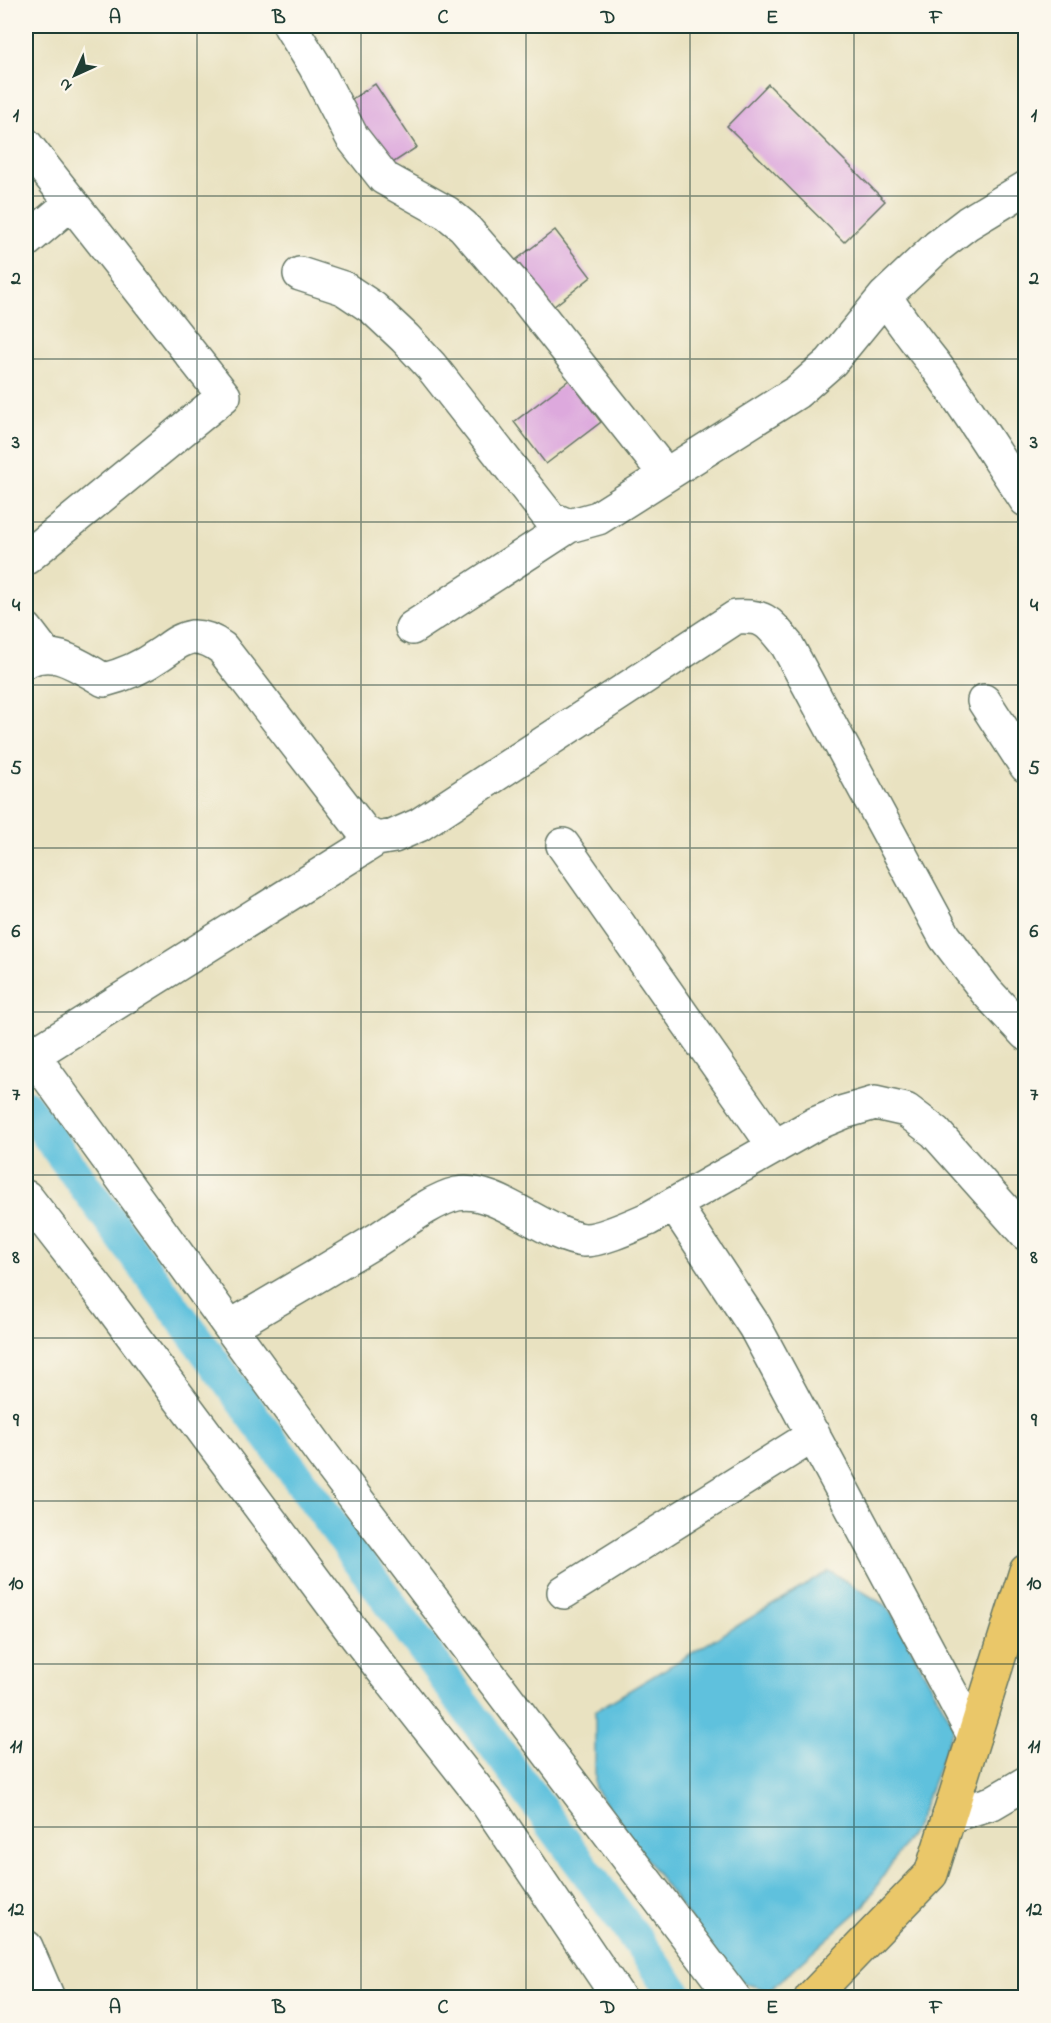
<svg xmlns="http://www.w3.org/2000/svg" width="1051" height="2023" font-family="'Indie Flower',sans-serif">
<rect width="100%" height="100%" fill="#fbf7ec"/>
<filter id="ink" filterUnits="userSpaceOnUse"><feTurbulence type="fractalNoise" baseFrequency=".0167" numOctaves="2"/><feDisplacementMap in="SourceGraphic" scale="12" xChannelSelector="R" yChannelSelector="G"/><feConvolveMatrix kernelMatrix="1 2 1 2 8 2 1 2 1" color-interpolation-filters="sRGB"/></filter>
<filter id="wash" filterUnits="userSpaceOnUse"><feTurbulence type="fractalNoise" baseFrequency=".008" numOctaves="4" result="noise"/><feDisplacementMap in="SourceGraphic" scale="24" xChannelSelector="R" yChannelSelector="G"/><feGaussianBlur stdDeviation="1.35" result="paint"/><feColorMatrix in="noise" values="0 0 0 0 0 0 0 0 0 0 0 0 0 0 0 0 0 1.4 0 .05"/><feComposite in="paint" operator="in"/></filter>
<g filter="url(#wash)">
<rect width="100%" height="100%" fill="#e9e2c1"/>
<path fill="#5fc1dd" stroke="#3f7f88" stroke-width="1.5" d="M829,1571L888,1607L954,1726L917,1824L864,1906L769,1991L734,1979L595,1789V1711Z"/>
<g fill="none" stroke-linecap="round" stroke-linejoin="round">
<path stroke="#5fc1dd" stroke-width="33" d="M26,1106L679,1998"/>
</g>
<g id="blocks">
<path fill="#dda9dd" d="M375,84L417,147L385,168L343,105Z
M768,84L885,201L844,242L727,126Z
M555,230L591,277L553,307L516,260Z
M569,380L601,422L546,464L514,422Z"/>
</g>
</g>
<g filter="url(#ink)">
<use href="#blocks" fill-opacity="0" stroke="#667765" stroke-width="1.5"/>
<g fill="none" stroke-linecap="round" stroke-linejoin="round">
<defs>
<path id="minor" d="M290,26L315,66L352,137L384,178L447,213L463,226L525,297L666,475
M26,145L224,396L26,558
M26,241L71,203
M300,274L343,288L373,308L405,338L431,366L550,518L569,526L598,518L797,392L831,362L885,296L938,246L968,223L1026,188
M885,296C900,321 918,343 936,366C968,409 996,455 1026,500
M412,628L569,526
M26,629L45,654
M26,661C54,646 79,666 104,680C124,675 142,667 159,655C170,648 179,639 192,637C204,636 213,641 222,648L364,832L377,839L394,836L419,825L736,617C766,615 769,623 787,645L945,937L986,991L1026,1034
M984,701L1026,766
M563,845L775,1147
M26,1046L323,1455L734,1998
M33,1055L377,839
M26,1197L107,1301L356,1636L485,1800L619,1998
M674,1204L755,1327L974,1736
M230,1327C278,1299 327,1270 375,1241C397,1227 433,1199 457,1194C496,1186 543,1235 584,1240C599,1241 634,1225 648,1219L815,1124L844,1112L875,1103L906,1110L935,1132L1026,1234
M564,1592L814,1435
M949,1816L992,1803L1026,1783
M26,1947L48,1998"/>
<path id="major" d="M811,1998L931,1874L1026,1571"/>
</defs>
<use href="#minor" stroke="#667765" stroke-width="36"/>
<use href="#major" stroke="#667765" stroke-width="36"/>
<use href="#minor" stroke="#fff" stroke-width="33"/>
<use href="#major" stroke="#eac769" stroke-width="33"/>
</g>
</g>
<path fill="none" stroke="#1f3d34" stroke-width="1.5" stroke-opacity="0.55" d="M197,26V1998M361,26V1998M526,26V1998M690,26V1998M854,26V1998M26,196H1026M26,359H1026M26,522H1026M26,685H1026M26,848H1026M26,1012H1026M26,1175H1026M26,1338H1026M26,1501H1026M26,1664H1026M26,1827H1026"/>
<rect width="1051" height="2023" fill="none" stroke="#fbf7ec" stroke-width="66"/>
<g transform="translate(75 75) rotate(225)" stroke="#fbf7ec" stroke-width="4.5" paint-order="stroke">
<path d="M0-4.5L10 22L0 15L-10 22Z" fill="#1f3d34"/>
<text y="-9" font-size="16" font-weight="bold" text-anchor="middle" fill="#1f3d34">N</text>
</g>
<rect x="33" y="33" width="985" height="1957" fill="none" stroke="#1f3d34" stroke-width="2"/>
<g font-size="20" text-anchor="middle" font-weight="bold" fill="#1f3d34">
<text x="115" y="23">A</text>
<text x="279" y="23">B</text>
<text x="443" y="23">C</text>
<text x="608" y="23">D</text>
<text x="772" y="23">E</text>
<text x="936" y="23">F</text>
<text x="16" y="121">1</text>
<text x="1034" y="121">1</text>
<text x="16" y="284">2</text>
<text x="1034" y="284">2</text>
<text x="16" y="448">3</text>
<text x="1034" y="448">3</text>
<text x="16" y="611">4</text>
<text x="1034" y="611">4</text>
<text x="16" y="774">5</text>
<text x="1034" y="774">5</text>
<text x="16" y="937">6</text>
<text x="1034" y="937">6</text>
<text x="16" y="1100">7</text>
<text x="1034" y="1100">7</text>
<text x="16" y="1263">8</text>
<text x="1034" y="1263">8</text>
<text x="16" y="1426">9</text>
<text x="1034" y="1426">9</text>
<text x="16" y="1589">10</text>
<text x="1034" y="1589">10</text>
<text x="16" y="1752">11</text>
<text x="1034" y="1752">11</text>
<text x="16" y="1915">12</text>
<text x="1034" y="1915">12</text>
<text x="115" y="2013">A</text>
<text x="279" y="2013">B</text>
<text x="443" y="2013">C</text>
<text x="608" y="2013">D</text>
<text x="772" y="2013">E</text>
<text x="936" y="2013">F</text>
</g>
</svg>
